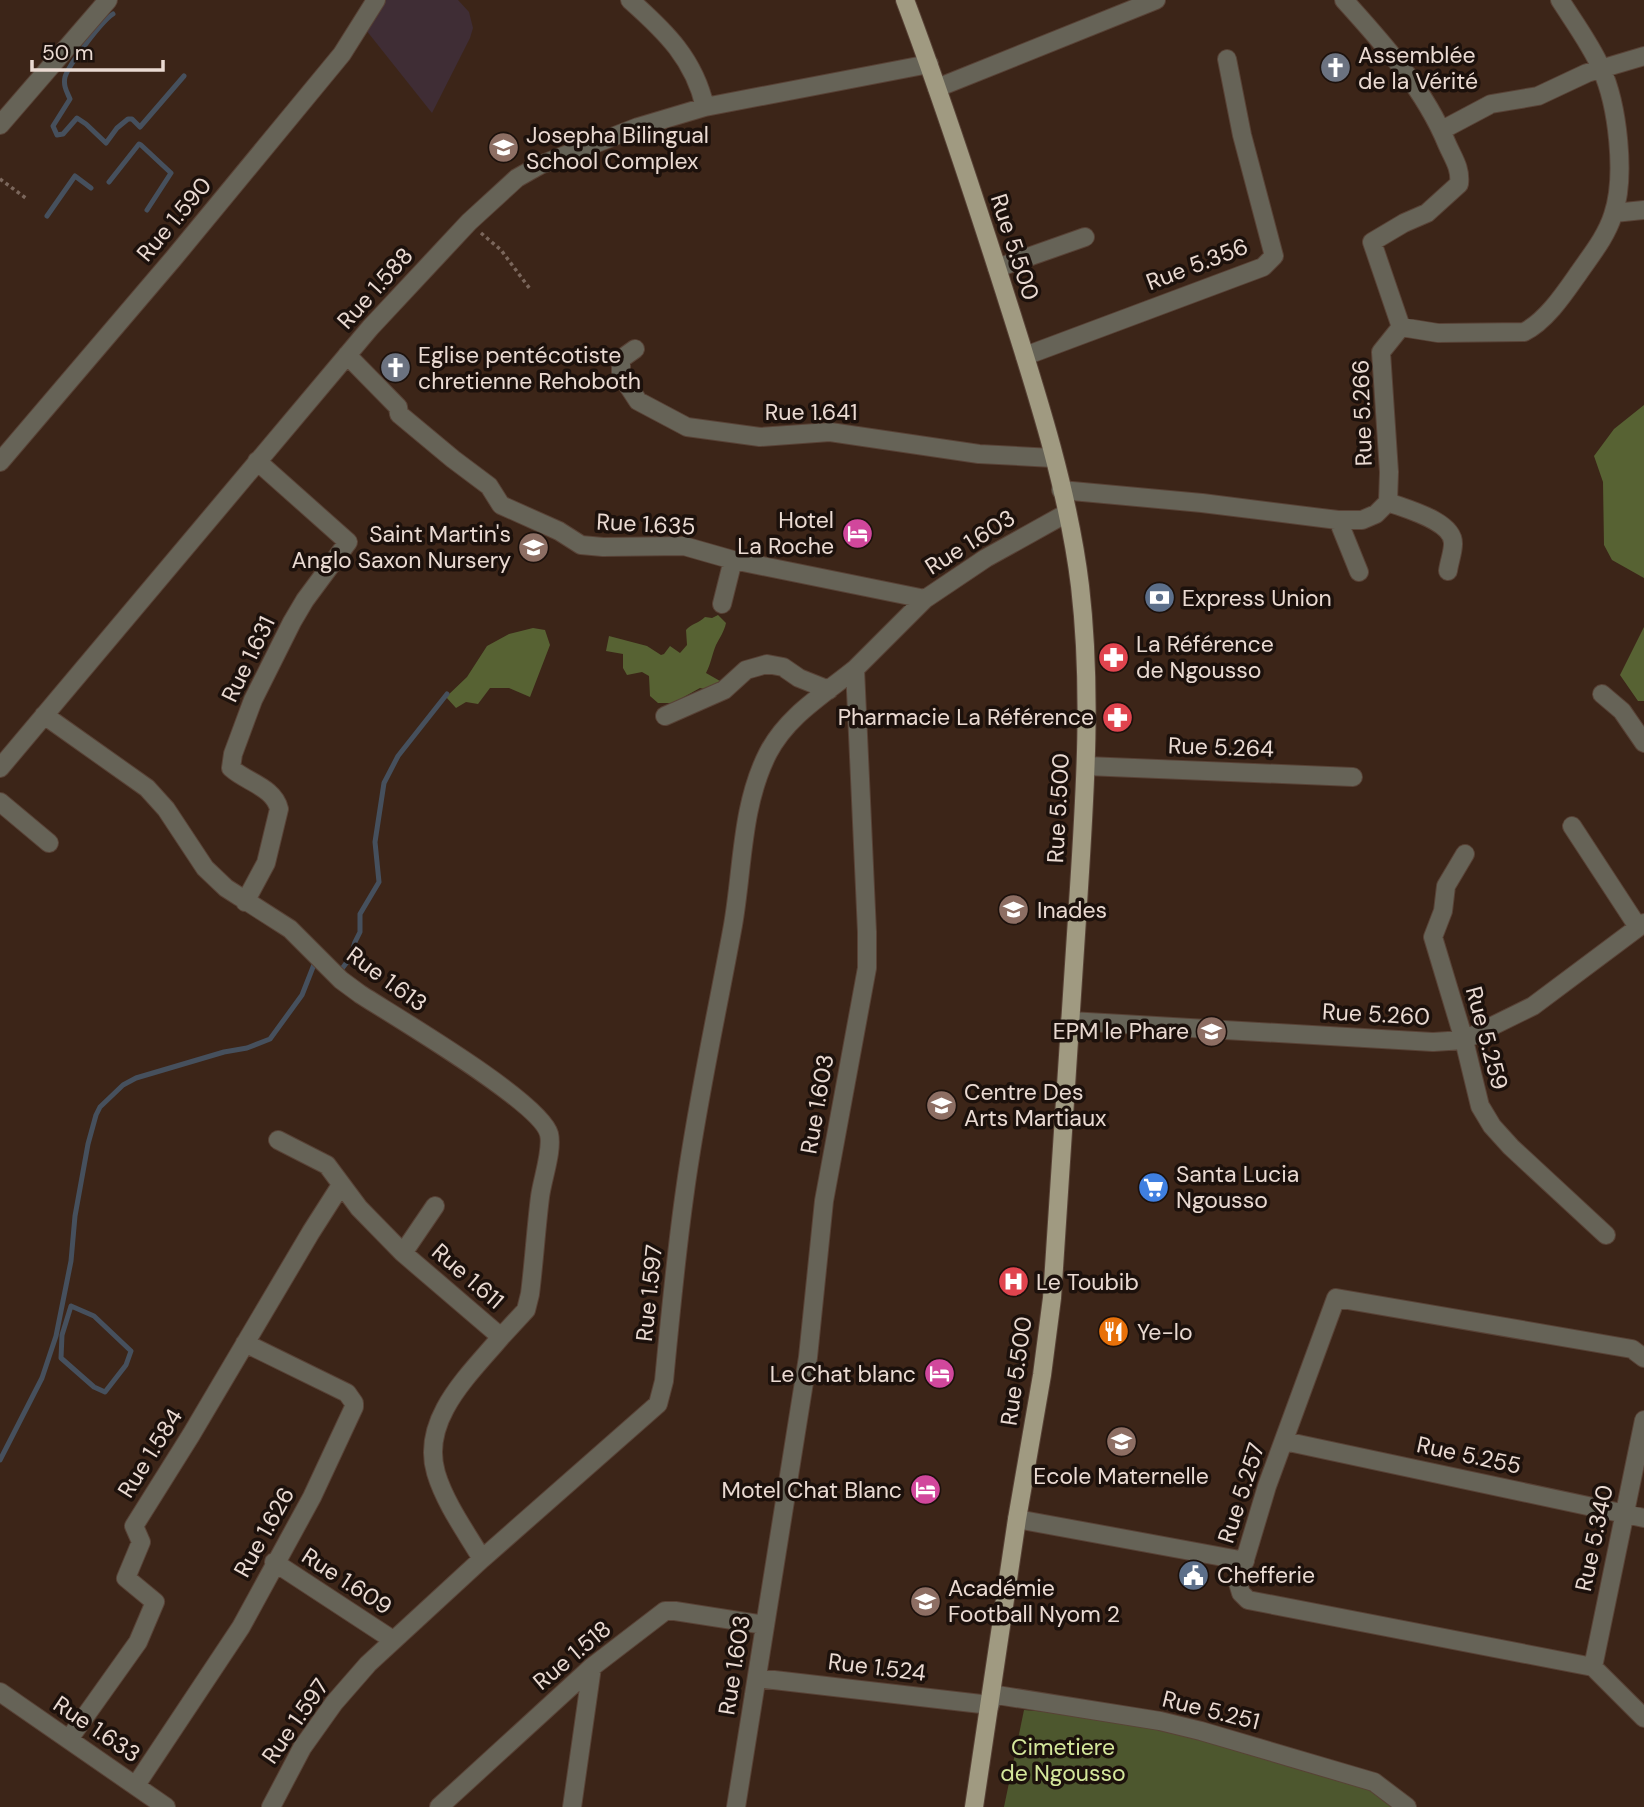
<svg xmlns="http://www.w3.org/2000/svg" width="1644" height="1807" font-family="'DM Sans',sans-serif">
<rect width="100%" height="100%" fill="#3c2518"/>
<path fill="#3f2d35" d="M379,0H458L469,12L473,28L470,38L432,113L362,25Z"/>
<path fill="#4d572e" d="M1024,1710L1192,1724L1369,1781L1407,1807H1004Z"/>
<path fill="#576233" d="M1644,405V578L1612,560L1604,545L1603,482L1594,456L1614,429Z
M718,615L726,623C724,632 720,637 716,645C712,654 711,664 706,673L720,681V687L713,691L700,688L673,703H658L650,696L649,676L642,672L627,675L623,668V654L606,651L609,636L647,646L661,655L664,654L670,646L680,653L687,645L686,630C691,624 699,623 705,617L712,618Z
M1644,627V701H1638L1620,675Z
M533,628L545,630L550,645L530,697L509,688H490L478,704L466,702L456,708L446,697L467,677L487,646L509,634Z"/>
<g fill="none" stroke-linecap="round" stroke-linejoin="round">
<path stroke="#46505d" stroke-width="5" d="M113,14C102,21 69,64 65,77C63,86 67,92 70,99L53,126L57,135L63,134L77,118L86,124L106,143L117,128L128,119H132L140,127L184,76
M109,182L139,144L141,145L171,173L147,210
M47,216L75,176L91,188
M337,969L341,970L350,958L355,942L360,932V914L379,882L375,842L384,783L398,756L447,694
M71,1306L94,1316L131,1351L126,1365L105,1392L94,1387L61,1358L62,1335Z
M0,1460L42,1378L56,1336L71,1261L75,1216L88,1144L96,1115L100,1107L123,1085L136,1078L224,1052L247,1048L270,1039L302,995L315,962L317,963"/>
<defs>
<path id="minor" d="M630,0C666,32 694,59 705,107
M937,88L1156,0
M0,125L108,0
M1442,130L1491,104L1538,96L1587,73L1644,56
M1614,213L1644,210
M997,268L1085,237
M1401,327L1438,333L1524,332C1546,321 1564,294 1578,274C1591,255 1606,237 1613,215C1626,177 1618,105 1601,68C1591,45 1574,22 1560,0
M635,349L621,359V375L638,401L687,427L760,437L830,432L979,454L1053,458
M347,355L398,407L399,414L453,459L489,486L501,505L559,531L581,545L603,547L684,546L733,560L925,599
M1025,356L1263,267L1274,256L1242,135L1227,59
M0,462L173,259L342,54L376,0
M1061,490L1202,503L1338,520H1362L1376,514L1388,502L1389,472L1381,352L1401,327L1372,242L1404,223L1427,213L1459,184C1461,168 1453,158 1447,144C1425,90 1383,43 1344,0
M1388,502C1406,509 1454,521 1453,544C1453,553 1449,562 1448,571
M1338,520L1359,572
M722,604L733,560
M1602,694L1622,711L1644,743
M44,715L147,788L166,809L205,868L226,888L290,929L341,980L360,994C394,1016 541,1102 549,1134C553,1150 542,1180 540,1197C536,1229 534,1262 530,1294L526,1310L501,1337
M665,716L724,690L746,670L767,664L783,667L799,678L829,690
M1086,766L1353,777
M0,768L370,328L469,222L517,178L540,165L638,127L705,107L929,64
M0,802L49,843
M1572,826L1638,927
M1465,854L1446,886L1443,911L1433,937L1464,1040L1480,1106L1492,1126L1511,1147L1606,1235
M245,902L266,863L279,809C274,787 246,782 231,768L233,754L253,700L292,622L305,600L348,542L257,461
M1070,1021L1433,1042L1464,1040L1533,1006L1644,923
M278,1140L327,1165L359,1208L403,1253L501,1337C470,1374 420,1419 436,1473C445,1503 466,1532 482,1559
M403,1253L435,1206
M1644,1358L1632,1349L1336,1298L1267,1486L1238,1583L1241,1593L1248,1600L1593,1667L1644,1718
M1284,1441L1644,1518
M1017,1519L1245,1561
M274,1562L393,1640
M1593,1667L1644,1420
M757,1678L990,1705
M0,1692L166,1807
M991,1694L1160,1721L1201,1731L1374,1782L1407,1807
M69,1739L138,1642L155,1602L126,1578L141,1542L134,1526L191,1435L311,1232L341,1185
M136,1785L241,1627L312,1497L354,1407V1403L347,1393L245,1343
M271,1807L302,1748L334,1703L368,1664L482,1559L658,1404L664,1381C670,1318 676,1254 685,1191C697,1102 717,1013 733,925C743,868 741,806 768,753C787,716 823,695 855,669
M439,1807L592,1667L665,1611H675L765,1625
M572,1807L592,1667
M736,1807L808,1357L824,1201L867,968V932L855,669L925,599L986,558L1067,513"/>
<path id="major" d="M905,0C941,95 973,193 1004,290C1034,385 1068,487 1080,586C1093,697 1084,808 1077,919C1069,1045 1060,1171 1052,1298L1042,1375L1017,1519L974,1807"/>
</defs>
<use href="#minor" stroke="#584236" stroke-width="20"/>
<use href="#major" stroke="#584236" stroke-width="20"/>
<path stroke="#7b675c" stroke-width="3.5" stroke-dasharray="3.5 3.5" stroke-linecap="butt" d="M0,179L27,199
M481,233L501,250L530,289
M163,1424L176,1429"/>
<use href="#minor" stroke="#666357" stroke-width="18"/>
<use href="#major" stroke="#a09a81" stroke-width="18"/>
</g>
<defs>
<symbol id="church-disc" viewBox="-11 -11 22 22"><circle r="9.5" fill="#6b7280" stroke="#1c110c"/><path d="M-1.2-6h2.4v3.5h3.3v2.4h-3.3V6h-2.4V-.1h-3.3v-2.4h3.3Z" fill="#fff"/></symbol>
<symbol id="school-disc" viewBox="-11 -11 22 22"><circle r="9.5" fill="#8d6e63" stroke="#1c110c"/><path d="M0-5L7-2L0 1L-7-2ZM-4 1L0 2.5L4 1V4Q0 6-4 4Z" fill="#fff"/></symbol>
<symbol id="hotel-disc" viewBox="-11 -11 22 22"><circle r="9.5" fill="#d1479c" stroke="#1c110c"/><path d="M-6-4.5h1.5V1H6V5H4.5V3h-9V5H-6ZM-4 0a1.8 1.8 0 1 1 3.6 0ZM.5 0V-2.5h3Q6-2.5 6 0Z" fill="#fff"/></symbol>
<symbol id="bank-disc" viewBox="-11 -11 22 22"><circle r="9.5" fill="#5c6f8a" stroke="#1c110c"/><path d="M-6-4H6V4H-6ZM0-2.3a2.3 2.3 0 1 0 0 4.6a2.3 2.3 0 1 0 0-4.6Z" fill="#fff"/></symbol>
<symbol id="pharmacy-disc" viewBox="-11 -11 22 22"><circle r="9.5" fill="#e0444e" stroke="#1c110c"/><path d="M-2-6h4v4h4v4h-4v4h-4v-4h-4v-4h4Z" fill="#fff"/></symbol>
<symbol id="university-disc" viewBox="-11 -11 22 22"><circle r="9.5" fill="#8d6e63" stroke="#1c110c"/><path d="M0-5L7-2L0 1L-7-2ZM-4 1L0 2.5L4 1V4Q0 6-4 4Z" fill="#fff"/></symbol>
<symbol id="supermarket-disc" viewBox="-11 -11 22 22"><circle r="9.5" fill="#3f7fe0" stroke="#1c110c"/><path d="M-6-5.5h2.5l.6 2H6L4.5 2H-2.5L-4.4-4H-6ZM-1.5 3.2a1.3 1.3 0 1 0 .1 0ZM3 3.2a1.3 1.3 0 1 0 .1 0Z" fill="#fff"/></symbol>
<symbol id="hospital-disc" viewBox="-11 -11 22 22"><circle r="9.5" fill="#e0444e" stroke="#1c110c"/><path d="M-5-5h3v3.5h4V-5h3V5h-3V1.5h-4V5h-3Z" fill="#fff"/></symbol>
<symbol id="restaurant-disc" viewBox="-11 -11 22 22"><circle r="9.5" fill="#e8710a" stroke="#1c110c"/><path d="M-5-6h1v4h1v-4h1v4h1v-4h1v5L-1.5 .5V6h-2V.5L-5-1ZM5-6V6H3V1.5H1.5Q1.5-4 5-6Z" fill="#fff"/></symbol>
<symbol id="civic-disc" viewBox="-11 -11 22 22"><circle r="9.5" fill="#5c6f8a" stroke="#1c110c"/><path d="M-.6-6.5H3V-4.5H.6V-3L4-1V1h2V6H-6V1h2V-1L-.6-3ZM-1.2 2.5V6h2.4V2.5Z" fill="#fff"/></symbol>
</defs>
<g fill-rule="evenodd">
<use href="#church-disc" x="1318" y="50" width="35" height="35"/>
<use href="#school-disc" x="486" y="130" width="35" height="35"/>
<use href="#church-disc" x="378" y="350" width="35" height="35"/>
<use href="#hotel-disc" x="840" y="516" width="35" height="35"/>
<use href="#school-disc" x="516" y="530" width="35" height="35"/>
<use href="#bank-disc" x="1142" y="580" width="35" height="35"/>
<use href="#pharmacy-disc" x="1096" y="640" width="35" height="35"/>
<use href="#pharmacy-disc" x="1100" y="700" width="35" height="35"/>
<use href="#university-disc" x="996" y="892" width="35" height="35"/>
<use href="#school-disc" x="1194" y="1014" width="35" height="35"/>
<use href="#university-disc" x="924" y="1088" width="35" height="35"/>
<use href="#supermarket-disc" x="1136" y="1170" width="35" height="35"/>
<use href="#hospital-disc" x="996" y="1264" width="35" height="35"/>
<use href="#restaurant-disc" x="1096" y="1314" width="35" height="35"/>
<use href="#hotel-disc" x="922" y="1356" width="35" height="35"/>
<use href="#school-disc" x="1104" y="1424" width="35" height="35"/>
<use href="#hotel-disc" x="908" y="1472" width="35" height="35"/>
<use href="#civic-disc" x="1176" y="1558" width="35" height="35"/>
<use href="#university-disc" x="908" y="1584" width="35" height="35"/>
</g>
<g text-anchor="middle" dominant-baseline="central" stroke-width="7" stroke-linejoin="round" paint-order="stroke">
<g font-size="23" fill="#eadad2" stroke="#1c110c" text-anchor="start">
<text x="1358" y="55">Assemblée<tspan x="1358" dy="26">de la Vérité</tspan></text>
<text x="526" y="135">Josepha Bilingual<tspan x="526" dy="26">School Complex</tspan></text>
<text x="418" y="355">Eglise pentécotiste<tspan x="418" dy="26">chretienne Rehoboth</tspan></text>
<text x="834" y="520" text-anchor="end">Hotel<tspan x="834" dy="26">La Roche</tspan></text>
<text x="511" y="534" text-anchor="end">Saint Martin's<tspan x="511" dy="26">Anglo Saxon Nursery</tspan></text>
<text x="1182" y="598">Express Union</text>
<text x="1136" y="644">La Référence<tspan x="1136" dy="26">de Ngousso</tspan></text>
<text x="1094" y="717" text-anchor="end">Pharmacie La Référence</text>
<text x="1037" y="910">Inades</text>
<text x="1189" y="1031" text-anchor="end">EPM le Phare</text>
<text x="964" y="1092">Centre Des<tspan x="964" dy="26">Arts Martiaux</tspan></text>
<text x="1176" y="1174">Santa Lucia<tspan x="1176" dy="26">Ngousso</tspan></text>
<text x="1036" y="1282">Le Toubib</text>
<text x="1137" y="1332">Ye-lo</text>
<text x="916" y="1374" text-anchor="end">Le Chat blanc</text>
<text x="1121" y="1476" text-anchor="middle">Ecole Maternelle</text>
<text x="902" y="1490" text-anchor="end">Motel Chat Blanc</text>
<text x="1217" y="1575">Chefferie</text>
<text x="948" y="1588">Académie<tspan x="948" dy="26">Football Nyom 2</tspan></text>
</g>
<g font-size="23" fill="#eadad2" stroke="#1c110c">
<text transform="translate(174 219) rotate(-50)">Rue 1.590</text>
<text transform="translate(1015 247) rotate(72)">Rue 5.500</text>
<text transform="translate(1197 264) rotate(-21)">Rue 5.356</text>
<text transform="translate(375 288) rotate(-48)">Rue 1.588</text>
<text x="811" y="412">Rue 1.641</text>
<text transform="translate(1362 413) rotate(-92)">Rue 5.266</text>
<text transform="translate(646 524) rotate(3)">Rue 1.635</text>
<text transform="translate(970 542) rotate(-32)">Rue 1.603</text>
<text transform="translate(248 659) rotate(-64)">Rue 1.631</text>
<text transform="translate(1221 747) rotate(2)">Rue 5.264</text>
<text transform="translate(1058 808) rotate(-87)">Rue 5.500</text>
<text transform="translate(387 979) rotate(36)">Rue 1.613</text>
<text transform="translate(1376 1014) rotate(3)">Rue 5.260</text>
<text transform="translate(1487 1038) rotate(75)">Rue 5.259</text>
<text transform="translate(817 1104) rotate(-80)">Rue 1.603</text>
<text transform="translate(468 1276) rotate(41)">Rue 1.611</text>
<text transform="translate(649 1293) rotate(-84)">Rue 1.597</text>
<text transform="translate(1016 1371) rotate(-82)">Rue 5.500</text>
<text transform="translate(150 1453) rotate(-58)">Rue 1.584</text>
<text transform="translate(1469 1455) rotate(12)">Rue 5.255</text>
<text transform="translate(1241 1493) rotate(-72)">Rue 5.257</text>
<text transform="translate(264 1532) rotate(-61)">Rue 1.626</text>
<text transform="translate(1594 1538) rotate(-78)">Rue 5.340</text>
<text transform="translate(347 1581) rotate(33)">Rue 1.609</text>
<text transform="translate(572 1655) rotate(-40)">Rue 1.518</text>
<text transform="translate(734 1665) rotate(-81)">Rue 1.603</text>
<text transform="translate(877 1667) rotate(7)">Rue 1.524</text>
<text transform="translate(1211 1710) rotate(14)">Rue 5.251</text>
<text transform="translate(295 1721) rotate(-55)">Rue 1.597</text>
<text transform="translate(97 1729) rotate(34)">Rue 1.633</text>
</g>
<g font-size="23" fill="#d4e79b" stroke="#1c110c">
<text x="1063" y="1747">Cimetiere<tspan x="1063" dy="26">de Ngousso</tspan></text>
</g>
</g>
<path d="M32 60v10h131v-10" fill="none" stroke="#eadad2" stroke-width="3.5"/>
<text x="42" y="60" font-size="21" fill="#eadad2" stroke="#1c110c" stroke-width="5" paint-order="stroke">50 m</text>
</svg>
